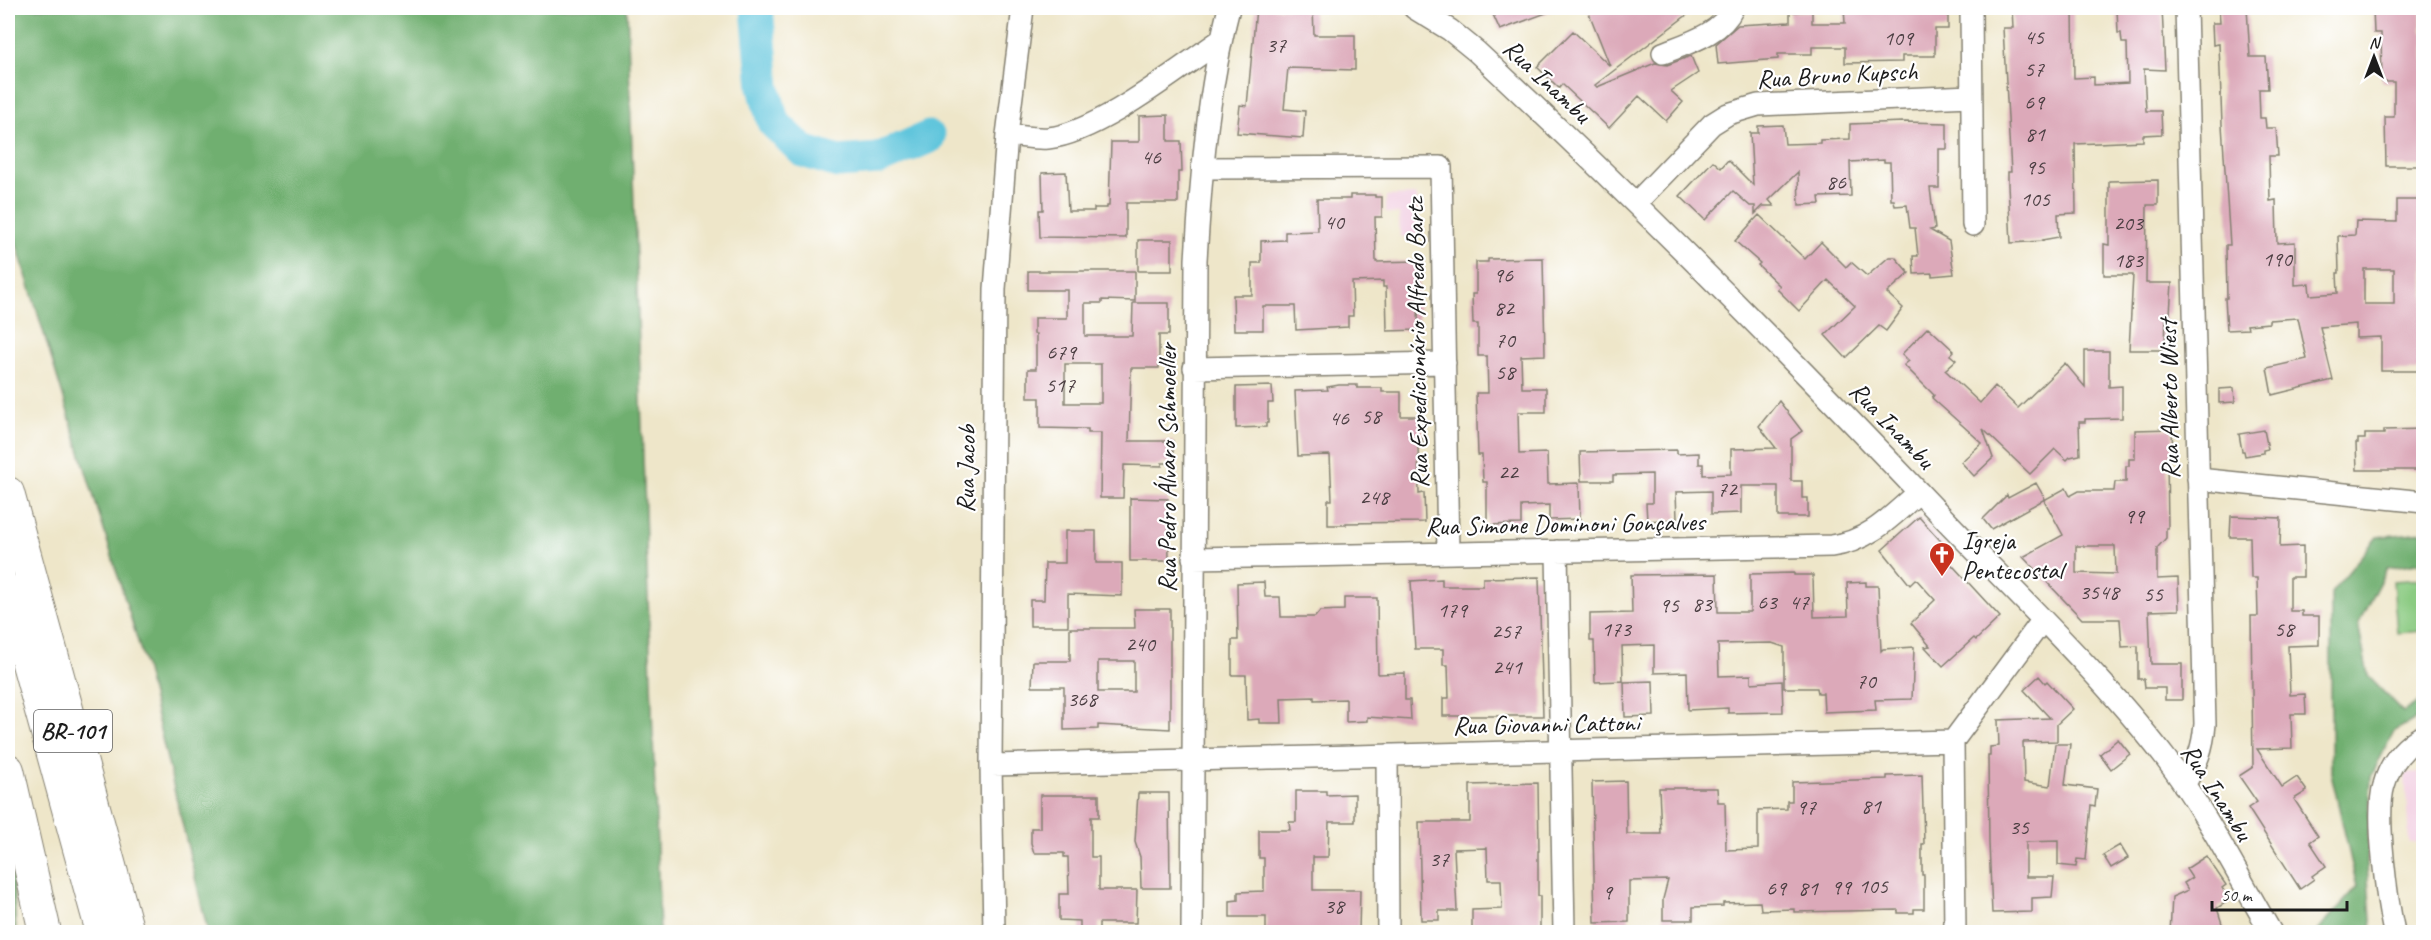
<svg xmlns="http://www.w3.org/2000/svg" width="2431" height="940" font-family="Caveat,sans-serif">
<rect width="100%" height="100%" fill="#fff"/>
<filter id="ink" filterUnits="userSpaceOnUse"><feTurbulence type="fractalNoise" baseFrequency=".0167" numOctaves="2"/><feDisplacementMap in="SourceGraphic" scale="12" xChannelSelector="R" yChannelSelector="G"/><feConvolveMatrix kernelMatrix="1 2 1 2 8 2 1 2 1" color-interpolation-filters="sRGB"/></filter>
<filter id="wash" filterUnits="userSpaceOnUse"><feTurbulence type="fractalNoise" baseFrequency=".008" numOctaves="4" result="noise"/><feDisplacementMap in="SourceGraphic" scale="24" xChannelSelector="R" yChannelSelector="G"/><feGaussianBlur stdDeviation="1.35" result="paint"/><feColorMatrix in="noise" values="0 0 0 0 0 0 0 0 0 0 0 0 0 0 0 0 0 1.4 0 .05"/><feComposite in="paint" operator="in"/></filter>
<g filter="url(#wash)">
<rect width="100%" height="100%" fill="#eee6c9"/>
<path fill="#f2cfe2" d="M1417,195V237H1400L1399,214L1386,213V196Z
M2419,773L2420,783H2423V842L2409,843L2405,774Z"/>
<path fill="#8bcb82" stroke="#54744f" stroke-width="1.5" d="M2423,579V631L2397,633L2393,581Z"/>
<path fill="#70af70" stroke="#466646" stroke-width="1.5" d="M8,8H627L660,932H208L143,658L8,216Z
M2423,532V562L2387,568L2358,624L2368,676L2403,712L2424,698L2423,715L2394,731L2371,777L2367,865L2372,932H2316L2357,887L2331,773V593L2377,537Z
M8,842L12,862L16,932H8Z"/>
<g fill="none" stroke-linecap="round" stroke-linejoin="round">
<path stroke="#5fc5dc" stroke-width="33" d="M757,8L764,87L773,122L803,151L838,162L878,159L929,137"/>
</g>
<g id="blocks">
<path fill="#dca9b9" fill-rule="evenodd" d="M1256,8H1313L1314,35H1355V70L1288,68L1284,109L1305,111L1303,138L1237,133L1240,105L1247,106Z
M1490,8H1557V9L1500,30Z
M1595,8H1696L1595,85L1597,87L1655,63L1667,65L1691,56L1698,73L1671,91L1683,102L1666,121L1639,96L1609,128L1562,84L1559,88L1537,67L1573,31L1610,66L1589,13Z
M1844,8H1948V29H1935V56H1902V62L1845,63V47H1812V54H1778V59L1718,64L1716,44L1738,25L1790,22V12L1812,11V23H1845Z
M2012,8H2073L2074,78L2094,77V85L2128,83L2127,43H2122L2121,33H2118L2117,8H2162L2165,70L2144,69L2146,111H2161L2162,134L2143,135V141L2075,144L2076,213L2058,214L2059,237L2042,240L2043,241L2011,243L2008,185V172H2011L2003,28H2013Z
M2219,8H2247L2250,57H2266L2268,89H2259L2260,118H2265L2266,128H2276L2278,156H2269L2270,201L2276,200L2277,243L2295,242V285L2309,284L2310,295L2338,293L2337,273H2339L2338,236L2355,235L2356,221L2397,222V200H2424V371H2381V337L2356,338V324L2320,327L2333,380L2272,395L2267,368L2307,359L2298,318L2269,320V323L2247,325L2248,329L2227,330L2225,298H2227L2226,245H2230L2222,125L2219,44L2213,45L2212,23H2220ZM2364,269H2394V304H2364Z
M2373,8H2421V32H2424V166H2386L2385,117H2394V82H2382L2381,33H2374Z
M1168,115V141H1181L1182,172H1178V203H1126V238L1040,237L1039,210H1043L1042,173L1066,172L1068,211H1094V208H1107V206H1109L1111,142H1139V116Z
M1904,122L1947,123V149H1939V188H1930L1935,229L1930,230L1949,241L1954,274L1932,276V273L1914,274L1913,256H1918L1915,228H1910L1907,205L1895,206L1894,200H1891L1890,162H1884V160L1850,162L1851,196L1819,197L1820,204L1799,205L1798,172L1769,200L1774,206H1763L1755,214V206H1750L1733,191L1705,220L1680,196L1713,161L1721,168L1728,160L1753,185L1750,133H1758V126L1783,125L1785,144L1820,143V140L1850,139V124Z
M2158,180V205H2147L2146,283H2172L2170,314H2166L2165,350H2129L2133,275H2104V244L2109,245V181Z
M1350,195H1375V197H1382V217H1375L1376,262L1419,261L1418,330L1387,331L1386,287H1383V281L1352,282L1353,316H1348V327L1296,330L1295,306H1263V330H1234L1233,295H1252V263H1261V241L1285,240V232L1318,231L1317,199H1350Z
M1759,215L1805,259L1821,242L1846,267L1851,262L1867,276L1889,257H1895L1909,273L1887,293L1903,308L1886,331L1879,326L1846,358L1825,335L1855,306L1828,280L1799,311L1777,289L1780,286L1758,265L1760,263L1735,241Z
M1138,240H1172V271H1138Z
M1543,258L1545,355L1521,356L1522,388H1546V412H1518L1519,454L1547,453L1548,484L1579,483L1580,519L1549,520V505L1521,506V524L1487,525V482H1483L1482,455H1478L1476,393H1488L1487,356H1478V324H1473L1472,294H1476V262H1488V259Z
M1028,271H1135V301L1102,300V303H1085V336H1132L1133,303H1169V335H1159V368H1131L1129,441H1173V463H1162V466L1124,465L1123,498H1100L1101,433H1088V429L1040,428V398H1028V369H1036V334H1034V318H1067V290H1028ZM1065,364H1101V403H1065Z
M1928,327L1954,351L1950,355L1956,360L1945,370L1980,403L1995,386L2018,408L2065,363L2085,387V351H2109V387L2122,386V418L2085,419V422H2079L2080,455L2070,457L2067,460L2055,449L2030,474L1983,429L1993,458L1974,476L1961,462L1982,443L1932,398L1934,395L1904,365L1909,361L1902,354Z
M1339,385H1357V388H1382V392H1401V416H1423V444H1418L1419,494L1424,493L1425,522L1346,523V525H1328V500H1332L1330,455L1298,456L1295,391L1328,390L1327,387Z
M1272,386L1273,403H1268V423H1266V427L1236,428V387Z
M2234,388L2235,402L2219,403V389Z
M1779,401L1802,431L1791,439V481H1802V498H1808V517H1778V486H1741V513L1711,514V491L1676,492L1677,519L1647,521L1646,503H1652V474L1613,475V481H1581L1580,452L1677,450V454L1699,453V464H1703V475L1731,474V449L1776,448L1759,426Z
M2172,429L2173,456H2167L2168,528H2166V538L2157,548V579L2178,578L2179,610L2149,611L2151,664H2182V700H2165V688H2145L2144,679H2138V646L2122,647L2120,619H2082L2023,557L2063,535L2044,500L2066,488L2070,496L2079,491H2114L2115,482H2126V466H2129V459H2135V430ZM2076,546H2115L2116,574L2076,573Z
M2424,429V470H2357L2356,443H2358V439H2365V434H2384V430Z
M2264,430L2268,449L2263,450V453L2245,456L2244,451H2242L2239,434Z
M2036,483L2045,499L1991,529L1983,519L2007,495L2008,498Z
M1130,498L1168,499L1169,561H1130Z
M2231,516L2281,518L2280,547L2303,546V577H2290V611H2302V616H2319V645L2288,646L2290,695L2305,694L2306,714H2291L2292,748L2257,749L2282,787L2297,777L2307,791L2294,799L2318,836L2310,842L2326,866L2312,876L2314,879L2300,889L2248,808L2257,802L2239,776L2253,767L2251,616H2258L2257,578H2251L2250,537H2230Z
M1919,517L1948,549L1942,554L2000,617L1976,640L1974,638L1943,666L1925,647L1930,646L1911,623L1935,600L1916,579L1910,585L1882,550Z
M1065,531H1096V563H1122V596L1068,594V626H1030V600H1044L1045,563H1065Z
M1794,573V575H1813L1814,617L1848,616L1847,583L1866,582V586H1878L1881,651L1883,649L1914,647L1912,699L1875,700L1876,710L1824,712L1823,693H1818L1817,688H1784V647L1772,643L1718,644L1719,676L1751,675V683L1782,681L1783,712L1728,713V708L1688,710L1687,672L1654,673V645L1622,646L1623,681L1595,682L1594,641H1590V614L1632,613L1631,575L1717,574L1718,612H1750V574Z
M1539,577L1543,716H1443V698H1449L1448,665H1443V649H1415L1411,581L1442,579V586H1483V578Z
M1264,582L1265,597H1280L1281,617H1315L1320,611L1344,610V598H1377L1378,674L1405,673V700H1410L1411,720L1367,717V721L1346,722V699L1314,700V697L1281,698L1282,723H1259V719L1247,720L1246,675H1232V640H1238L1237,583Z
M1134,609H1170V729L1098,725V729L1064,730V687H1032L1033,661H1070V628H1135ZM1098,661H1134V692H1098Z
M2039,676L2045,683L2047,681L2073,709L2057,724V741L2023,742L2024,782L2050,786L2055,744H2070L2065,785L2097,789L2095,806L2091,805L2086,860L2077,859L2076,867L2058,865V841L2026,842V877H2054L2052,897L2032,898V912L1992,913L1989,843L1988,756H1990V747L1999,746L1998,720L2050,718L2024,690Z
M1653,681L1654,716L1625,717L1624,682Z
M2118,739L2130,754L2111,769L2100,754Z
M1922,775L1924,844H1922V875H1924V909H1914V913H1898V910L1794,912V909L1761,910L1760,902L1723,903V906L1693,907V920H1663V899L1668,880L1629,881V922L1595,923L1592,782L1626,781L1627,834H1661L1659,788H1717L1718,802H1725L1726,850L1758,849V810L1787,809V801H1792V782L1887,779V776Z
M1538,783L1539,851H1538V896H1540V933H1472V910L1502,909L1501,880H1488L1487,848L1454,849L1457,911H1439V920H1421L1419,822H1470V785Z
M1296,791H1326V795L1355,794V822H1329L1328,857H1313V890H1360L1359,933H1266V917H1230V901L1238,900V892L1264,891V858H1259V830H1290L1289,822H1296Z
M1138,793H1169L1170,888H1141L1140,857L1135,842Z
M1040,795H1099V817H1091V857H1099V890H1137L1136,923H1099V933H1080V921L1059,920V894H1069L1068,857H1064V853H1034L1031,843V828H1040Z
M2120,845L2128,858L2111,868L2103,855Z
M2206,856L2226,885L2222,888L2230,900L2217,908L2225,933H2170L2172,897L2188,890L2184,883L2192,878L2186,869Z"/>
</g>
</g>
<g filter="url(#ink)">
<use href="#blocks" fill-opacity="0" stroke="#858172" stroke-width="1.5"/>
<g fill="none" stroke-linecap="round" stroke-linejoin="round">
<defs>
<path id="minor" d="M1414,8L1450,30L1477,52C1635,199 1786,352 1934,508C2012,590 2097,669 2166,759C2205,810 2238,876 2271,932
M1971,8L1973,225
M1663,53C1688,43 1721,34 1733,8
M1007,135C1020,136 1035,139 1048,138C1098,133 1178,69 1221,40
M1202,168L1441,167L1448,553
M1636,203L1712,124L1728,114L1758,105L1971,96
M1194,368L1445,363
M2198,479L2424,502
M1557,551L1564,932
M1193,558L1831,546C1868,542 1892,516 1919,492
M1953,741L1955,932
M1387,755L1388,932
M991,765L1953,741L2042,621
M2184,785C2197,764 2203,748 2205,724L2186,8
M994,932L991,765L995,289L1007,135L1023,8
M1192,932L1196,260C1201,175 1208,90 1229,8
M2394,932C2387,901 2375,814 2384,785C2390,763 2404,746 2424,735"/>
<path id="highway" d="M8,493L128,932
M8,591L102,932
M8,770L45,932"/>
</defs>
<use href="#minor" stroke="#858172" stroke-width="24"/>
<use href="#highway" stroke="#858172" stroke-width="34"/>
<use href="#minor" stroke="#fff" stroke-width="21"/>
<use href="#highway" stroke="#fff" stroke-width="32"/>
</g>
</g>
<defs>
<symbol id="church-pin" viewBox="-11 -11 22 30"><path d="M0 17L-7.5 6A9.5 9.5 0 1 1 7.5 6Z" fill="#c8321e" stroke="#fff"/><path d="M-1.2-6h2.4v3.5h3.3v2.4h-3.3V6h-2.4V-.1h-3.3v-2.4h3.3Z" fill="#fff"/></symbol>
</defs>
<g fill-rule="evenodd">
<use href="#church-pin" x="1927" y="540" width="30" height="40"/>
</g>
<g text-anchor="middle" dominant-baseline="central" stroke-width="4.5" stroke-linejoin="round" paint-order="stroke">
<g font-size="22" fill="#4c3f43">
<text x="2034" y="37">45</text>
<text x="1898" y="38">109</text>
<text x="1276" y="45">37</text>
<text x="2034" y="69">57</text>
<text x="2034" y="102">69</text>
<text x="2035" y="134">81</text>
<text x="1151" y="157">46</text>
<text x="2035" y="167">95</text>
<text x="1836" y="182">86</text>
<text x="2035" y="199">105</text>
<text x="1334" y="222">40</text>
<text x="2128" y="223">203</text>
<text x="2277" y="259">190</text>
<text x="2128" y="260">183</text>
<text x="1503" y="275">96</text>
<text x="1504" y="308">82</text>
<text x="1505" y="340">70</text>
<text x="1061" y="352">679</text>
<text x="1505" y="372">58</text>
<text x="1060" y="385">517</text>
<text x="1371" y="416">58</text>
<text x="1339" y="418">46</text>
<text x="1508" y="472">22</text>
<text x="1727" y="489">72</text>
<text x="1374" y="497">248</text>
<text x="2134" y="516">99</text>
<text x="2099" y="592">3548</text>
<text x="2153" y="594">55</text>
<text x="1767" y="602">63</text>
<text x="1799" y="602">47</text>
<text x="1702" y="604">83</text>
<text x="1669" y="605">95</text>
<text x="1452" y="610">179</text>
<text x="1616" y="629">173</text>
<text x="2284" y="629">58</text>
<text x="1506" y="631">257</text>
<text x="1140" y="644">240</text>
<text x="1507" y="667">241</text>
<text x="1866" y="681">70</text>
<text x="1082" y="699">368</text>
<text x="1871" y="806">81</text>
<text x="1806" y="807">97</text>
<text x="2019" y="827">35</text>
<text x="1439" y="859">37</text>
<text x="1873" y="886">105</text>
<text x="1841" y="887">99</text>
<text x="1776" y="888">69</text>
<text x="1808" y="888">81</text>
<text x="1607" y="892">9</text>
<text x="1334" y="906">38</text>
</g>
<rect fill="#fff" stroke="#606060" stroke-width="1.5" x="34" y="710" width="78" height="42" rx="4.5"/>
<g font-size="24" font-weight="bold" fill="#1c1c1c">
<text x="73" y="731">BR-101</text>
</g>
<g font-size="26" fill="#1c1c1c" stroke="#fff">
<text transform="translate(1837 75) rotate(-3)">Rua Bruno Kupsch</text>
<text transform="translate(1547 81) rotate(43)">Rua Inambu</text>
<text transform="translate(1417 343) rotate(-91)">Rua Expedicionário Alfredo Bartz</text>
<text transform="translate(2169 399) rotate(-91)">Rua Alberto Wiest</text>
<text transform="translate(1892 425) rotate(46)">Rua Inambu</text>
<text transform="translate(1167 468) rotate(-90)">Rua Pedro Álvaro Schmoeller</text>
<text transform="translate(966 469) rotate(-89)">Rua Jacob</text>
<text transform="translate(1565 524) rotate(-1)">Rua Simone Dominoni Gonçalves</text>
<text transform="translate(1546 724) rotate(-1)">Rua Giovanni Cattoni</text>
<text transform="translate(2217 792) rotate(57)">Rua Inambu</text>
</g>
<g font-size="26" fill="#1c1c1c" stroke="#fff" text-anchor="start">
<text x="1962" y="540">Igreja<tspan x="1962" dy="30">Pentecostal</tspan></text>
</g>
</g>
<rect width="2431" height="940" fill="none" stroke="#fff" stroke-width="30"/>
<g transform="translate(2374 57)" stroke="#ffffff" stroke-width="4.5" paint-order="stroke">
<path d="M0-4.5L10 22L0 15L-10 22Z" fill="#1c1c1c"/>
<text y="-9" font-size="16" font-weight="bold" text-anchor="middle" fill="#1c1c1c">N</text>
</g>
<path d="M2212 901v9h135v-9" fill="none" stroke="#1c1c1c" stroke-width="3"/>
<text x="2221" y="901" font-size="18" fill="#1c1c1c" stroke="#ffffff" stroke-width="4.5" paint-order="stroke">50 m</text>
</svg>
